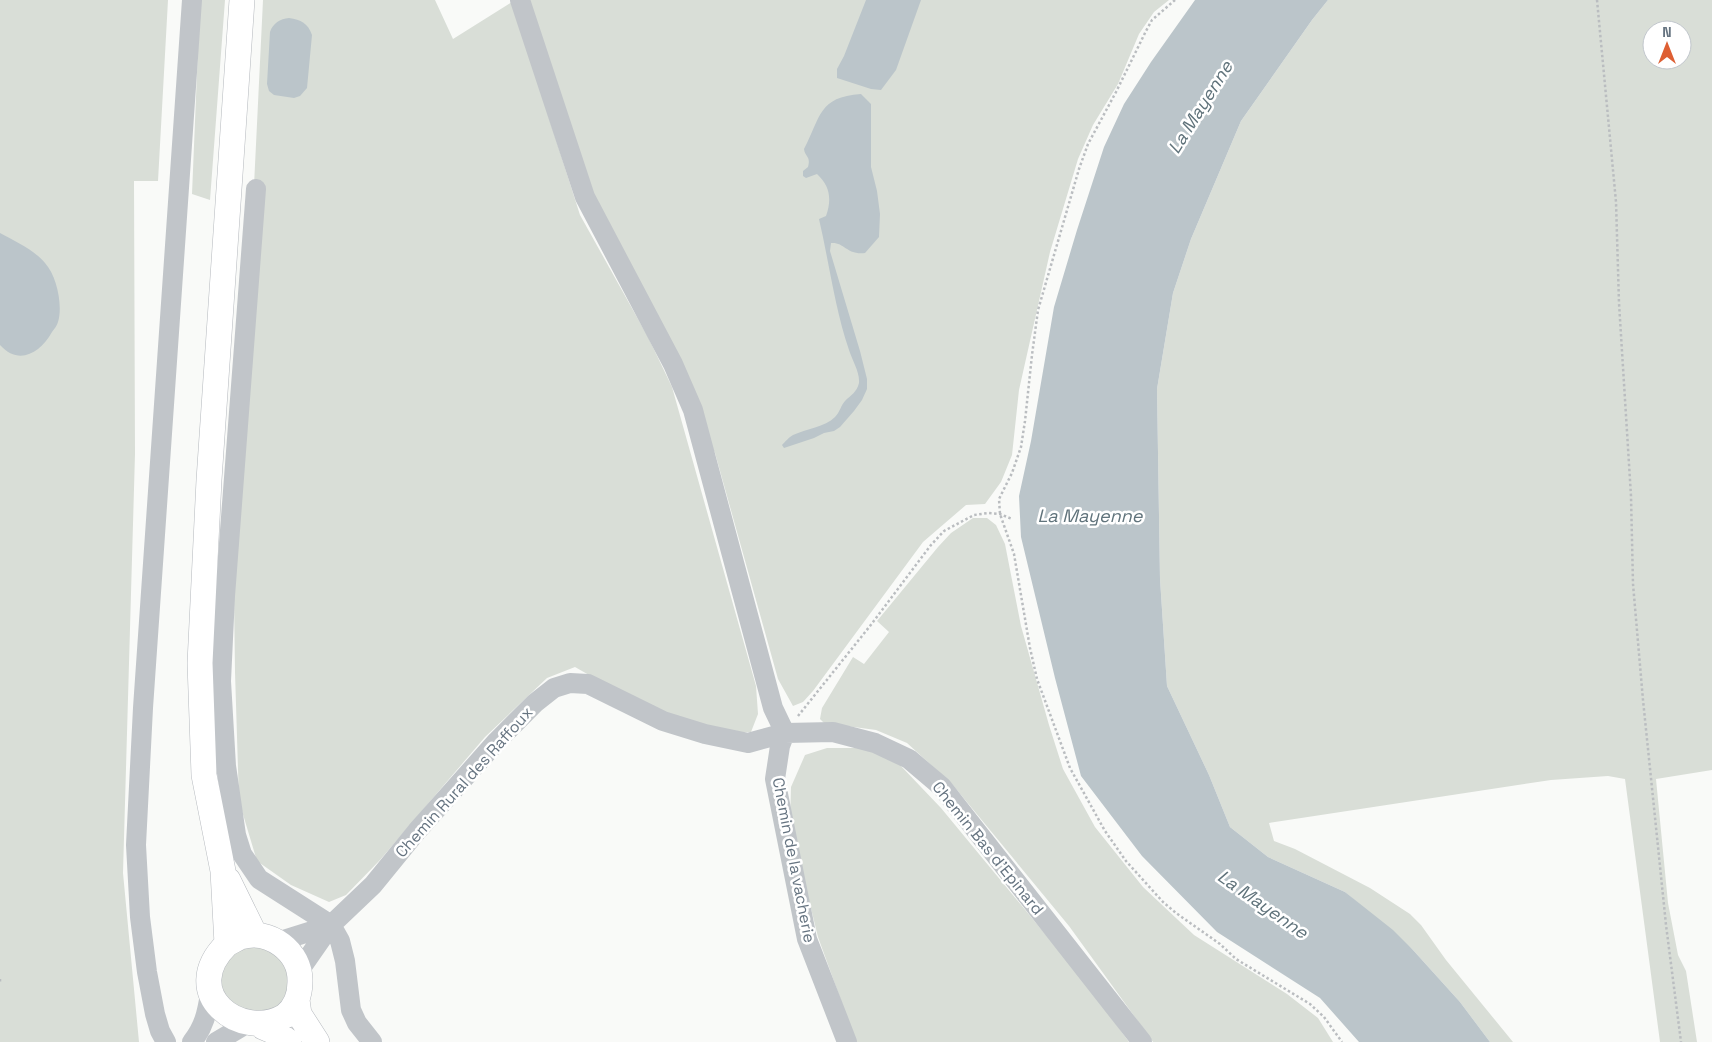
<svg xmlns="http://www.w3.org/2000/svg" width="1712" height="1042" font-family="'Space Grotesk',sans-serif">
<rect width="100%" height="100%" fill="#f9faf8"/>
<path fill="#d9ded7" fill-rule="evenodd" d="M0,0H168L158,181H134L135,454L123,873L139,1042H0Z
M200,0H225L210,200L192,194Z
M263,0H435L453,39L512,2L580,215L648,337L672,387L756,686L758,714L751,732L734,733L674,716L603,683L575,667L547,678L485,737L380,860L346,895L329,902L291,885L257,861L239,801L235,672L234,598Z
M525,0H1169L1154,12L1139,34L1118,84L1093,125L1078,159L1050,252L1019,390L1012,455L1001,482L985,504L966,505L923,542L813,691L803,702L793,706L778,679L715,453L601,216Z
M1328,0H1712V770L1656,779L1668,903L1678,955L1686,971L1697,1042H1660L1625,779L1608,776L1551,780L1269,823L1274,841L1295,849L1370,888L1410,914L1421,925L1446,960L1513,1042H1490L1460,1002L1413,950L1345,892L1268,857L1230,827L1209,775L1167,686L1160,579L1157,389L1173,293L1191,239L1241,121L1312,20ZM1652,30H1682V60H1652Z
M973,518H987L996,525L1005,544L1021,626L1049,725L1063,769L1095,827L1143,887L1194,935L1287,994L1318,1018L1333,1042H1153L1069,926L952,784L907,743L876,730L824,723L820,719L822,708L853,657L864,664L889,632L877,621L938,547L951,533Z
M827,748H874L900,765L941,808L1088,986L1129,1042H856L818,937L790,823L791,787L805,755Z
M248,944L272,949L287,967L289,990L284,1000L276,1009L266,1015L223,1002L219,966Z"/>
<path fill="#bbc5ca" d="M866,0H921L896,70L881,90L871,89L837,78V69L844,56Z
M1195,0H1328L1312,20L1241,121L1191,239L1173,293L1157,389L1160,579L1167,686L1209,775L1230,827L1268,857L1345,892L1393,930L1413,950L1460,1002L1490,1042H1359L1320,998L1217,932L1142,856L1081,776L1055,678L1021,537L1019,496L1031,441L1054,307L1077,230L1104,147L1124,104L1151,62Z
M289,18C301,20 308,23 312,35L307,88L300,96L294,98L274,95L269,91L267,84L270,32C273,23 280,19 289,18Z
M861,94L871,104V167L877,191L880,214L879,237L865,253C846,255 845,242 831,243L830,251L860,351L867,379V389L862,400L854,411L840,427L834,431L824,433L814,438L784,448L782,445C785,442 789,437 793,435C806,429 825,427 835,417C840,412 841,405 845,401C851,395 857,392 859,383C860,372 852,360 849,350C835,309 829,262 819,219L826,216C832,199 830,186 817,174L806,178L803,176V171L808,167C811,156 805,157 804,149C821,117 818,97 861,94Z
M0,233C15,241 34,250 45,263C57,276 63,306 58,322C57,326 54,329 52,332C40,353 19,366 0,345Z"/>
<g fill="none" stroke-linecap="round" stroke-linejoin="round">
<defs>
<path id="major" d="M228,880L255,935
M227,944C231,942 236,939 240,937C270,928 301,952 300,982C300,995 295,1008 285,1016C241,1042 177,993 227,944L223,871L204,775L200,663L209,480L242,0
M297,1000L299,1014L317,1042
M263,1027L277,1033L289,1042"/>
</defs>
<use href="#major" stroke="#b5b9be" stroke-width="26"/>
<path stroke="#babdc0" stroke-width="2.5" stroke-dasharray="2.5 2.5" stroke-linecap="butt" d="M1175,0L1152,20L1146,31L1116,92L1088,144L1079,169L1038,310L1032,355L1025,421L1021,447L1012,473L999,499L1000,514L1014,554L1030,648L1037,679L1070,768L1105,831L1126,861L1163,902L1176,913L1220,944L1236,959L1310,1004L1324,1017L1342,1042
M1597,0L1616,202L1619,303L1631,496L1633,584L1643,700L1666,925L1681,1042
M798,716L870,626L931,545L944,531L974,515L988,513L1000,514L1012,519
M0,979V982"/>
<path stroke="#c1c5c9" stroke-width="20" d="M520,0L585,197L673,364L693,410L773,708L785,733
M256,189L225,596L221,681L226,766L236,835L242,854L259,879L331,925L340,941L345,961L351,1010L357,1023L372,1042
M785,733L780,746L775,779L807,939L847,1042
M277,942L331,925
M299,971L331,925L373,885L417,831L497,741L535,703L554,688L570,683L588,684L663,721L705,734L748,743L785,733L833,732L875,743L909,759L942,787L1142,1042
M166,1042L160,1031L155,1014L147,972L140,917L136,845L143,708L192,0
M192,1042C204,1027 207,1013 210,994
M216,1042L243,1026"/>
<use href="#major" stroke="#fff" stroke-width="25"/>
</g>
<g text-anchor="middle" dominant-baseline="central" stroke-width="5" stroke-linejoin="round" paint-order="stroke">
<g font-size="16" fill="#667481" stroke="#fff">
<text transform="translate(464 782) rotate(-48)">Chemin Rural des Raffoux</text>
<text transform="translate(988 848) rotate(51)">Chemin Bas d'Epinard</text>
<text transform="translate(794 860) rotate(79)">Chemin de la vacherie</text>
</g>
<g font-size="18" font-style="italic" fill="#60737b" stroke="#fff">
<text transform="translate(1200 107) rotate(-58)">La Mayenne</text>
<text x="1090" y="515">La Mayenne</text>
<text transform="translate(1263 904) rotate(35)">La Mayenne</text>
</g>
</g>
<g transform="translate(1667 45)"><circle r="24" fill="#ffffff" stroke="#c2c7cd"/>
<path d="M0-4L9 19L0 12L-9 19Z" fill="#de5f33"/>
<text y="-8" font-size="14" font-weight="bold" text-anchor="middle" fill="#667481">N</text>
</g>
</svg>
